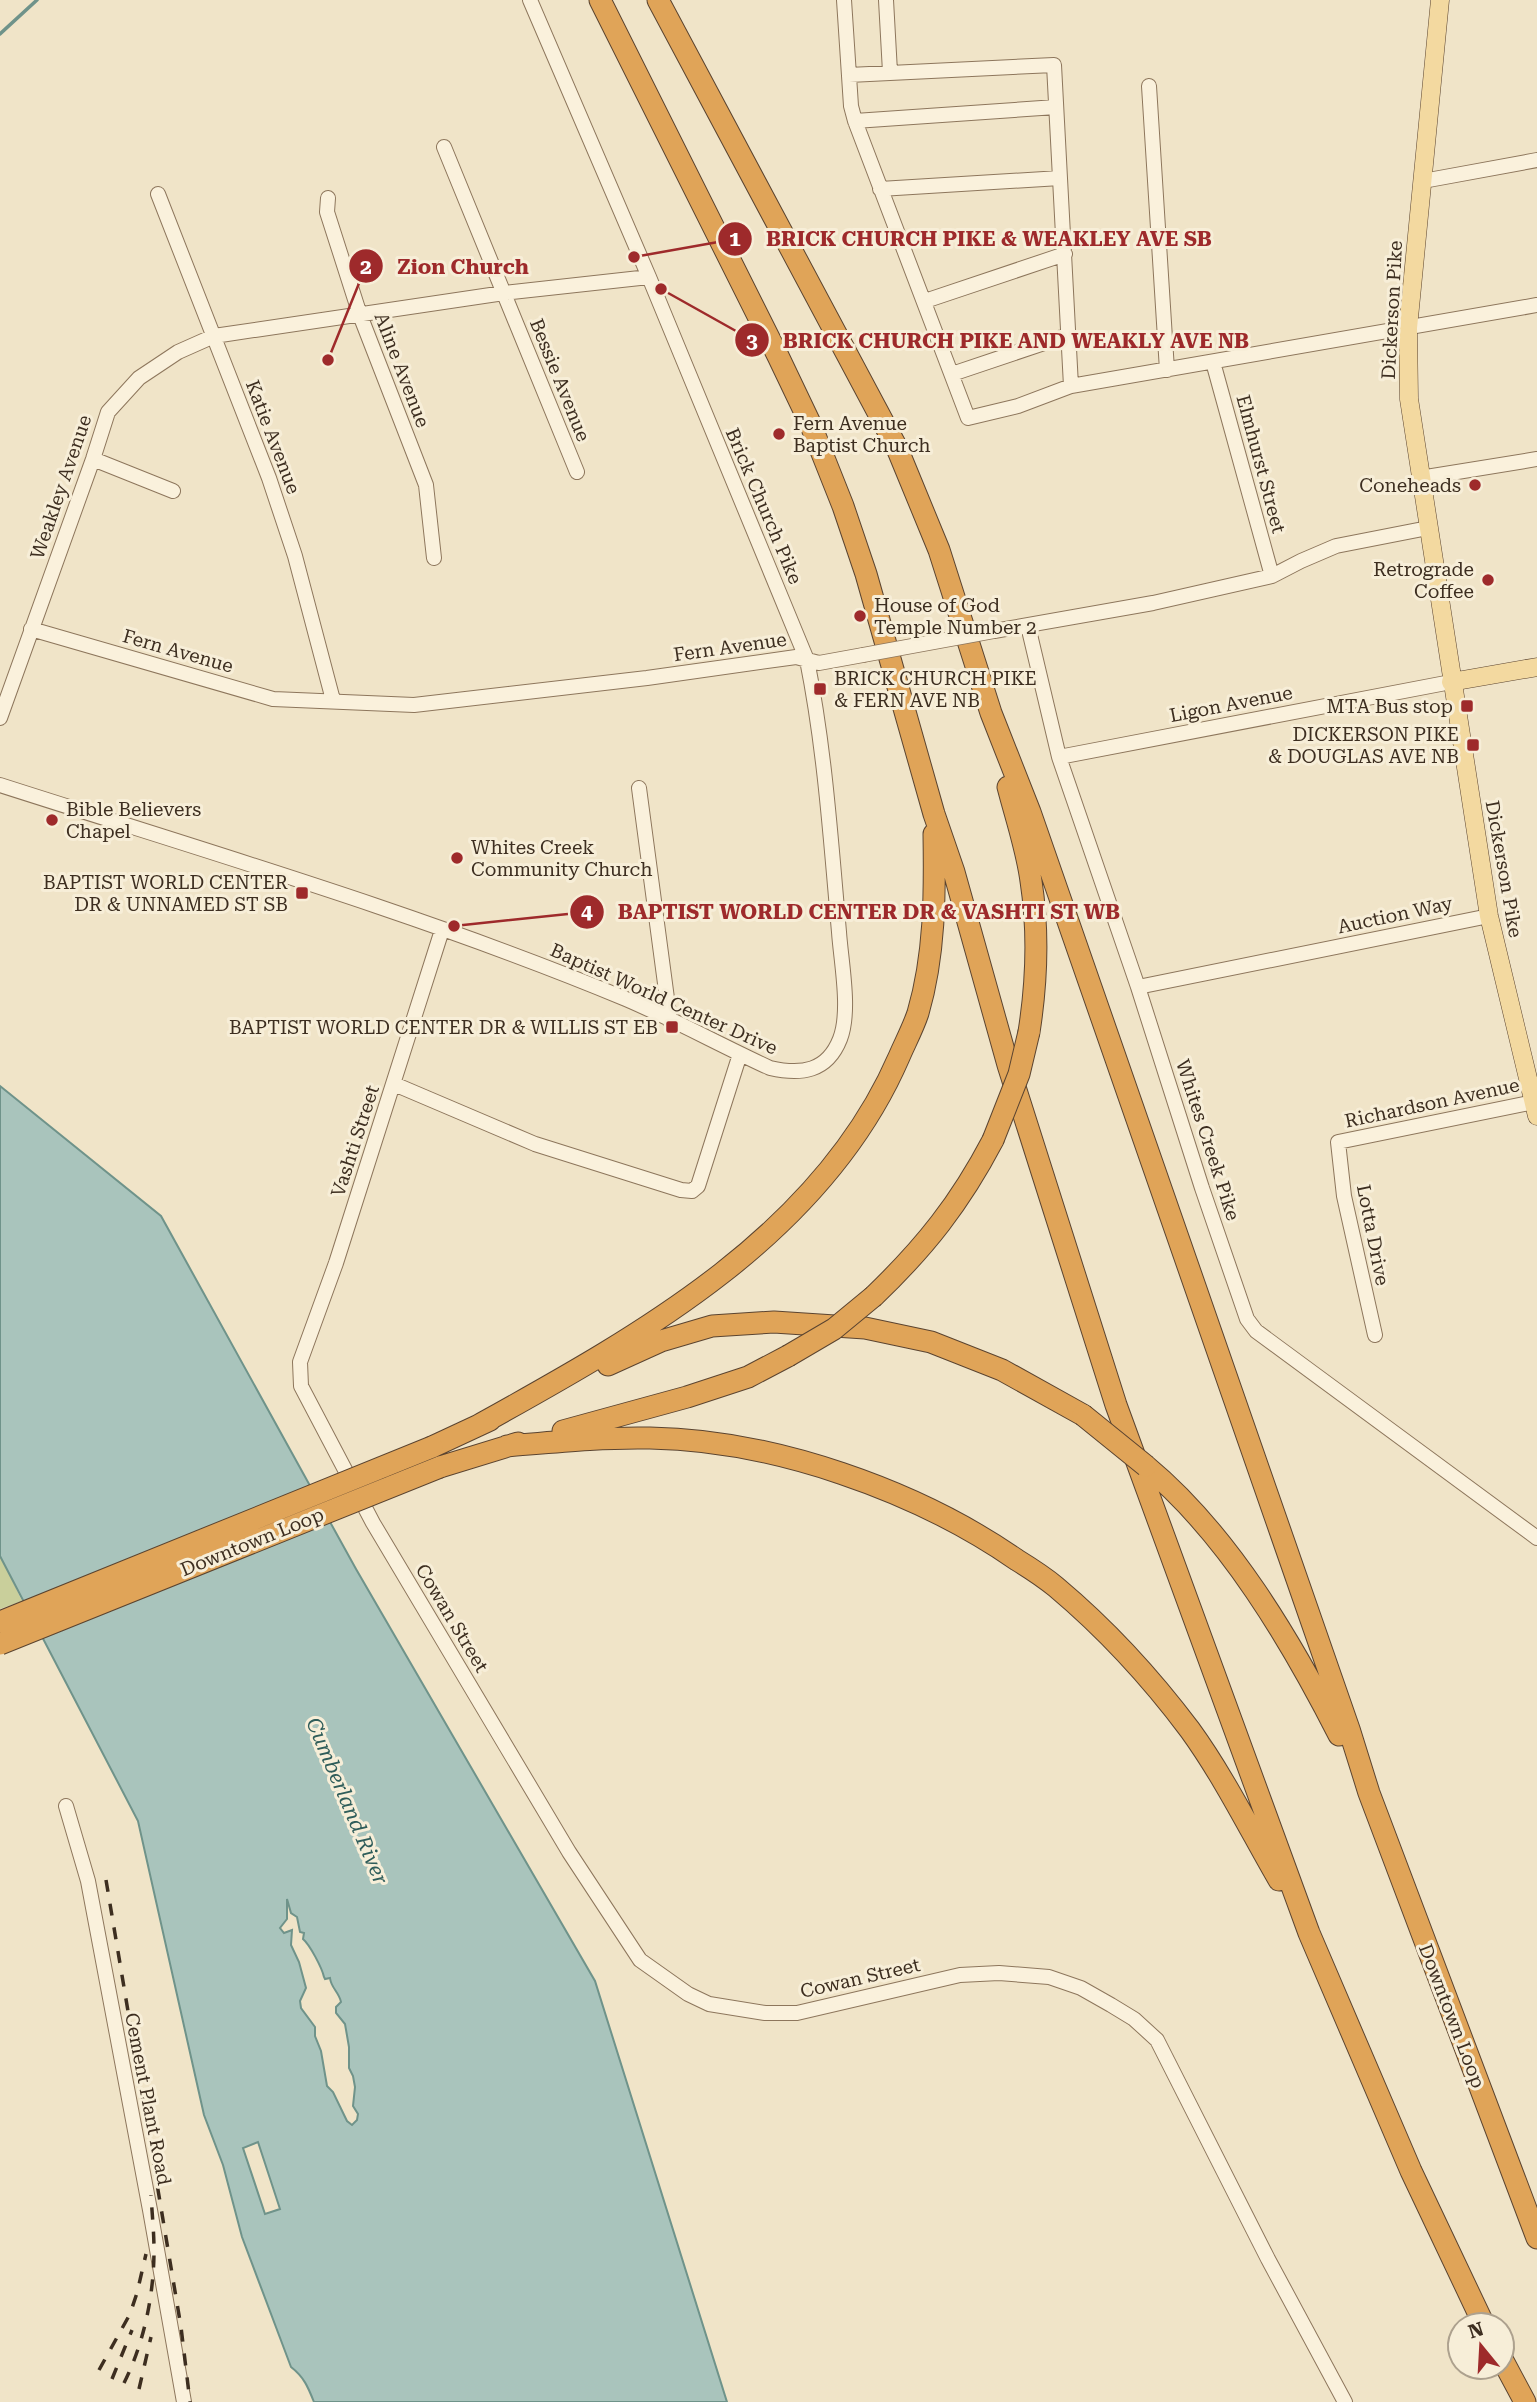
<svg xmlns="http://www.w3.org/2000/svg" width="1537" height="2402" font-family="'Roboto Serif',serif">
<rect width="100%" height="100%" fill="#f0e4c8"/>
<path fill="#c9cf9b" d="M0,1556L22,1601L0,1609Z"/>
<path fill="#a9c4bc" stroke="#6f938a" stroke-width="2" fill-rule="evenodd" d="M0,1086L161,1216L356,1569L595,1981L727,2402H314C308,2387 304,2377 291,2367L242,2237L223,2165L204,2115L138,1821L0,1556ZM287,1899L291,1913L297,1917L300,1932L304,1933L303,1939C310,1945 322,1968 324,1977L325,1979L330,1978C331,1988 339,1992 341,2002L336,2007V2013L345,2024L349,2047V2068L353,2076L355,2087L353,2106L358,2114L357,2120L352,2125L347,2121L333,2092L327,2086L321,2051L315,2036V2027L301,2008L300,2001L306,1988L299,1962L291,1945L292,1930L284,1933L280,1928L287,1919ZM258,2142L280,2209L265,2214L243,2148Z"/>
<g fill="none" stroke-linecap="round" stroke-linejoin="round">
<path stroke="#6f938a" stroke-width="3.5" d="M0,34L37,0"/>
<defs>
<path id="minor" d="M844,0L851,106L855,121L968,418L1018,406L1071,386L1537,305
M886,0L890,72
M849,75L1054,65L1071,386
M1149,86L1167,370
M855,121L1056,107
M444,147L577,472
M1423,181L1537,160
M880,189L1060,178
M158,194L269,478L295,556L333,700
M328,198L327,212L360,315L426,485L434,558
M925,301L1065,254
M1213,362L1272,576
M952,374L1068,335
M93,459L173,491
M1420,478L1537,459
M1028,626L1059,757L1138,987L1202,1188L1247,1319L1256,1331L1537,1538
M31,629L273,699L414,705L647,678L796,657L819,663L863,655
M994,631L1153,603L1272,576L1301,561L1336,546L1428,528
M0,718L93,459L108,412L139,378L178,352L214,336L504,293L649,277
M1059,757L1451,682
M0,785C209,852 424,915 626,999C675,1020 722,1046 770,1068C801,1075 827,1072 840,1039C851,1011 841,962 839,932C831,842 825,750 807,660L649,277L530,0
M639,788L670,1021
M442,930L336,1263L300,1362L301,1386L373,1523L569,1852L640,1960L688,1994L709,2004L765,2013H797L960,1975L999,1973L1049,1977L1081,1988L1111,2005L1134,2019L1157,2040L1268,2259L1345,2402
M1138,987L1489,916
M394,1084L535,1144L681,1190L692,1191L698,1186L740,1054
M1375,1335L1344,1196L1338,1142L1534,1102
M66,1806L88,1881L150,2210L184,2402"/>
<path id="major" d="M1440,0L1408,328L1409,399L1489,916L1537,1116
M1451,682L1537,667"/>
<path id="highway" d="M600,0L778,356L810,423L843,506L866,574L934,814L954,872L1008,1065L1116,1405L1309,1933L1411,2171L1484,2325
M658,0L897,448L939,550L991,713L1030,812L1349,1729L1369,1793L1537,2238
M1008,787C1016,818 1027,850 1031,881C1039,933 1037,981 1029,1032
M874,1296C925,1247 960,1203 993,1140
M608,1365L661,1341L712,1326L774,1322L865,1328L931,1342L1002,1370L1083,1415
M479,1425C641,1335 822,1235 899,1057C905,1043 913,1028 918,1013C935,955 935,894 934,834
M563,1431L687,1397L748,1377L788,1356
M507,1446C555,1442 602,1437 650,1438C773,1440 916,1490 1017,1560C1030,1568 1044,1577 1056,1587C1106,1629 1151,1678 1190,1730C1224,1777 1250,1830 1279,1880
M432,1447L490,1420
M1146,1466C1228,1534 1291,1641 1339,1735
M440,1467L518,1443
M1502,2359L1525,2402"/>
</defs>
<use href="#minor" stroke="#8d765c" stroke-width="16"/>
<use href="#major" stroke="#5b4430" stroke-width="19"/>
<use href="#highway" stroke="#5b4430" stroke-width="23"/>
<use href="#minor" stroke="#faf1dc" stroke-width="14"/>
<use href="#major" stroke="#f3d9a0" stroke-width="18"/>
<use href="#highway" stroke="#e0a458" stroke-width="21"/>
<path stroke="#3d2e20" stroke-width="3.5" stroke-dasharray="12 12" stroke-linecap="butt" d="M106,1880L181,2327L190,2402
M99,2370L130,2314L137,2293L146,2254
M112,2379L132,2330
M124,2383C144,2343 154,2295 154,2250C154,2232 152,2213 151,2195
M139,2389L151,2337"/>
<defs>
<path id="minor-bridge" d="M863,655L994,631"/>
<path id="highway-bridge" d="M993,1140L1019,1074L1029,1032
M788,1356L834,1329L874,1296
M1083,1415L1146,1466
M0,1622L432,1447
M0,1644L440,1467"/>
</defs>
<use href="#minor-bridge" stroke="#8d765c" stroke-width="16" stroke-linecap="butt"/>
<use href="#highway-bridge" stroke="#5b4430" stroke-width="23" stroke-linecap="butt"/>
<use href="#minor-bridge" stroke="#faf1dc" stroke-width="14"/>
<use href="#highway-bridge" stroke="#e0a458" stroke-width="21"/>
</g>
<g fill="#9e2a2b" stroke="#f7eed8" stroke-width="2.5">
<circle cx="779" cy="434" r="7"/>
<circle cx="1475" cy="485" r="7"/>
<circle cx="1488" cy="580" r="7"/>
<circle cx="860" cy="616" r="7"/>
<rect x="813" y="682" width="14" height="14" rx="3.5"/>
<rect x="1460" y="699" width="14" height="14" rx="3.5"/>
<rect x="1466" y="738" width="14" height="14" rx="3.5"/>
<circle cx="52" cy="820" r="7"/>
<circle cx="457" cy="858" r="7"/>
<rect x="295" y="886" width="14" height="14" rx="3.5"/>
<rect x="665" y="1020" width="14" height="14" rx="3.5"/>
</g>
<g text-anchor="middle" dominant-baseline="central" stroke-width="6" stroke-linejoin="round" paint-order="stroke">
<g font-size="19" fill="#3d2e20" stroke="#f7eed8">
<text transform="translate(1392 310) rotate(-87)">Dickerson Pike</text>
<text transform="translate(402 370) rotate(69)">Aline Avenue</text>
<text transform="translate(560 380) rotate(68)">Bessie Avenue</text>
<text transform="translate(273 437) rotate(69)">Katie Avenue</text>
<text transform="translate(1261 464) rotate(75)">Elmhurst Street</text>
<text transform="translate(61 487) rotate(-71)">Weakley Avenue</text>
<text transform="translate(764 506) rotate(67)">Brick Church Pike</text>
<text transform="translate(730 647) rotate(-8)">Fern Avenue</text>
<text transform="translate(178 651) rotate(16)">Fern Avenue</text>
<text transform="translate(1231 704) rotate(-11)">Ligon Avenue</text>
<text transform="translate(1504 869) rotate(80)">Dickerson Pike</text>
<text transform="translate(1395 915) rotate(-12)">Auction Way</text>
<text transform="translate(664 999) rotate(24)">Baptist World Center Drive</text>
<text transform="translate(1432 1103) rotate(-12)">Richardson Avenue</text>
<text transform="translate(1208 1140) rotate(72)">Whites Creek Pike</text>
<text transform="translate(355 1141) rotate(-72)">Vashti Street</text>
<text transform="translate(1373 1235) rotate(79)">Lotta Drive</text>
<text transform="translate(252 1542) rotate(-22)">Downtown Loop</text>
<text transform="translate(452 1618) rotate(59)">Cowan Street</text>
<text transform="translate(860 1978) rotate(-13)">Cowan Street</text>
<text transform="translate(1452 2016) rotate(69)">Downtown Loop</text>
<text transform="translate(148 2099) rotate(79)">Cement Plant Road</text>
</g>
<g font-size="19" fill="#3d2e20" stroke="#f7eed8" text-anchor="end">
<text x="793" y="423" text-anchor="start">Fern Avenue<tspan x="793" dy="22">Baptist Church</tspan></text>
<text x="1461" y="485">Coneheads</text>
<text x="1474" y="569">Retrograde<tspan x="1474" dy="22">Coffee</tspan></text>
<text x="874" y="605" text-anchor="start">House of God<tspan x="874" dy="22">Temple Number 2</tspan></text>
<text x="834" y="678" text-anchor="start">BRICK CHURCH PIKE<tspan x="834" dy="22">&amp; FERN AVE NB</tspan></text>
<text x="1453" y="706">MTA Bus stop</text>
<text x="1459" y="734">DICKERSON PIKE<tspan x="1459" dy="22">&amp; DOUGLAS AVE NB</tspan></text>
<text x="66" y="809" text-anchor="start">Bible Believers<tspan x="66" dy="22">Chapel</tspan></text>
<text x="471" y="847" text-anchor="start">Whites Creek<tspan x="471" dy="22">Community Church</tspan></text>
<text x="288" y="882">BAPTIST WORLD CENTER<tspan x="288" dy="22">DR &amp; UNNAMED ST SB</tspan></text>
<text x="658" y="1027">BAPTIST WORLD CENTER DR &amp; WILLIS ST EB</text>
</g>
<g font-size="21" font-style="italic" fill="#2f5d5a" stroke="#f7eed8">
<text transform="translate(347 1801) rotate(67)">Cumberland River</text>
</g>
</g>
<path fill="none" stroke="#9e2a2b" stroke-width="2.5" d="M634 257L735 239M328 360L366 266M661 289L752 340M454 926L587 912"/>
<g fill="#9e2a2b" stroke="#f7eed8" stroke-width="2.5">
<circle cx="634" cy="257" r="7"/>
<circle cx="328" cy="360" r="7"/>
<circle cx="661" cy="289" r="7"/>
<circle cx="454" cy="926" r="7"/>
<circle cx="735" cy="239" r="18"/>
<circle cx="366" cy="266" r="18"/>
<circle cx="752" cy="340" r="18"/>
<circle cx="587" cy="912" r="18"/>
</g>
<g font-size="21" text-anchor="middle" font-weight="bold" fill="#fff">
<text x="735" y="246">1</text>
<text x="366" y="274">2</text>
<text x="752" y="348">3</text>
<text x="587" y="919">4</text>
</g>
<g font-size="21" text-anchor="middle" font-weight="bold" fill="#9e2a2b" stroke="#f7eed8" stroke-width="6" stroke-linejoin="round" paint-order="stroke">
<text x="989" y="246">BRICK CHURCH PIKE &amp; WEAKLEY AVE SB</text>
<text x="463" y="274">Zion Church</text>
<text x="1016" y="348">BRICK CHURCH PIKE AND WEAKLY AVE NB</text>
<text x="869" y="919">BAPTIST WORLD CENTER DR &amp; VASHTI ST WB</text>
</g>
<g transform="translate(1481 2346) rotate(342)"><circle r="33" fill="#f7eed8" stroke="#ada18e" stroke-width="2"/>
<path d="M0-5L12 26L0 18L-12 26Z" fill="#9e2a2b"/>
<text y="-10" font-size="19" font-weight="bold" text-anchor="middle" fill="#3d2e20">N</text>
</g>
</svg>
